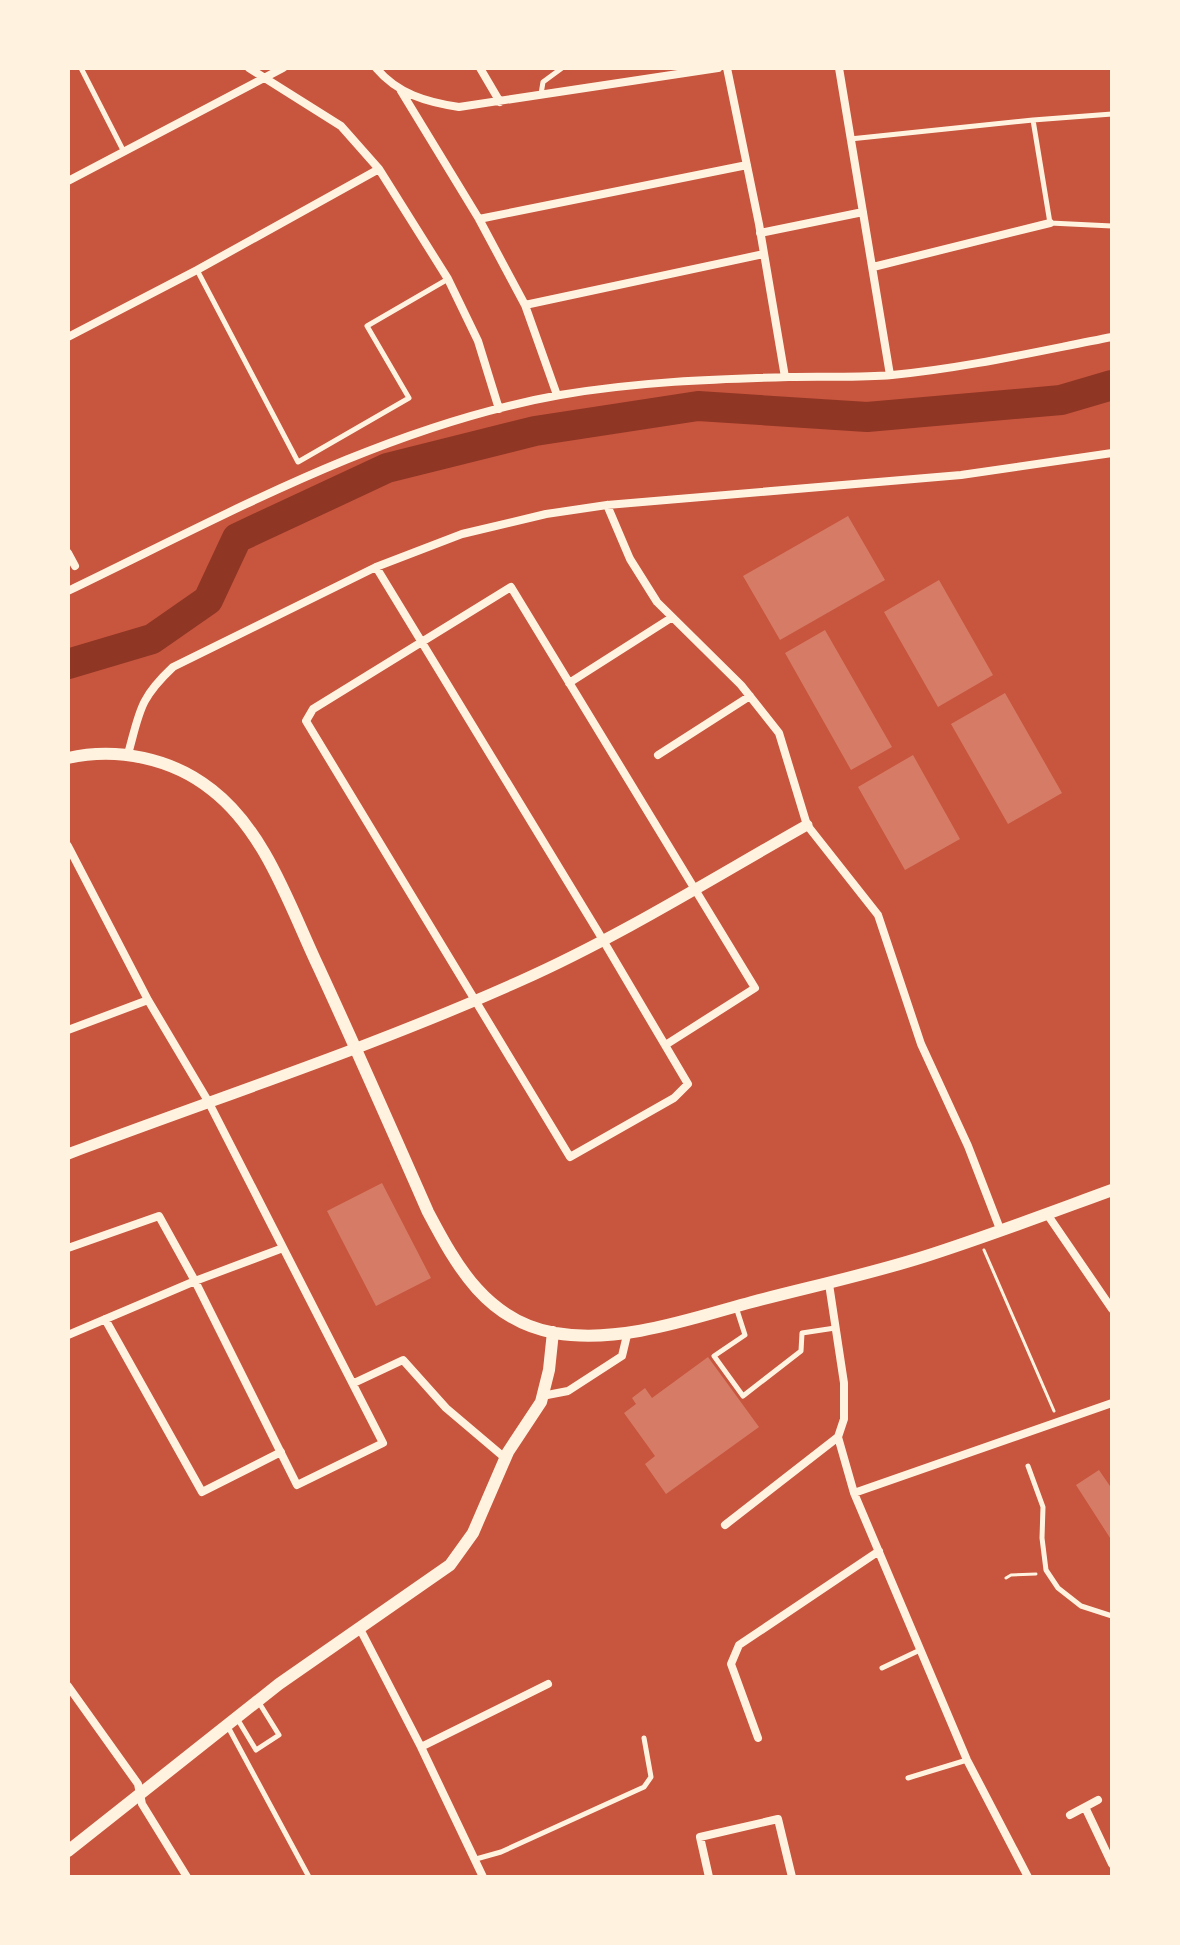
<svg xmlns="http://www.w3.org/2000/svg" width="1180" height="1945" font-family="'Alegreya Sans',sans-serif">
<rect width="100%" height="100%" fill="#c8553d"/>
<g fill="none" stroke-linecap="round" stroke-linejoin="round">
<path stroke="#8f3625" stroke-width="30" d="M68,664L152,639L208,600L237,538L387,468L535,431L698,406L867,417L1061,400L1112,385"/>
</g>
<path fill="#d67c66" d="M848,516L885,580L780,640L743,576Z
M939,580L993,675L938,707L884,612Z
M825,630L892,747L851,770L785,653Z
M1005,693L1062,793L1008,824L951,724Z
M913,755L960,839L905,870L858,787Z
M382,1183L431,1278L376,1306L327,1211Z
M708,1357L759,1427L666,1494L645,1464L655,1456L624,1413L636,1404L632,1398L645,1388L652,1398Z
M1099,1470L1112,1489V1541L1076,1485Z"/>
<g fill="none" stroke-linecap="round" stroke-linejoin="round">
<path stroke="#fff3e0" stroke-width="3" d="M984,1250L1054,1411
M1006,1578L1011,1575L1036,1574"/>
<path stroke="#fff3e0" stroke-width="5" d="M81,68L124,152
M541,94L543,82L562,68
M1033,120L1112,114
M850,139L1033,120L1050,223L1112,226
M197,270L298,462L409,398L367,326L448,279
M736,1307L745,1335L714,1356L743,1396L801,1351L802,1333L835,1328
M1028,1466L1043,1507L1042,1538L1046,1570L1058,1588L1081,1606L1112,1616
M882,1668L920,1650
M238,1720L256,1750L279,1735L258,1701
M227,1725L309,1877
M908,1778L967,1760
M476,1859L501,1852L644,1787L651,1777L644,1738"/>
<path stroke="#fff3e0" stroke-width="8" d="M249,68L341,126L379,169L448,279L478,341L499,409
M376,68C398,94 426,102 459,107L718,68
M480,68L500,102
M727,68L759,224L785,377
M839,68L890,375
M401,91L479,219L525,305L557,395
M68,181L283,68
M479,219L747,165
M760,233L863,212
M873,267L1050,223
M525,305L764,254
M68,337L197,270L379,169
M607,505L630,559L657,602L741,685L779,733L807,825L878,915L921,1044L968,1146L1000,1229
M68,553L75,566
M376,567L597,930L688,1084L674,1098L570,1157L306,721L313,709L511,587L755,988L667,1044
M68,591C226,515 385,426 560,395C636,382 712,379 789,377C823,376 858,378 892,375C966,368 1039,351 1112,337
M569,683L671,618
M128,754C140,711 139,699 173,667L376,567L462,534L546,514L607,505L961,475L1112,453
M658,755L750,696
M68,846L148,1000L208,1101L383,1443L297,1485L195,1281L159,1216L68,1248
M68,1030L148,1000
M1047,1214L1112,1309
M829,1284L844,1383V1419L838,1437L854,1493L967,1760L1028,1877
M105,1319L202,1492L281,1452
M68,1335L195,1281L283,1248
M354,1383L403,1360L446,1408L505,1458
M542,1396L568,1391L622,1356L628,1331
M854,1493L1112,1403
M725,1525L838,1437
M359,1627L421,1747L483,1877
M68,1686L138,1784L142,1804L187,1877
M758,1738L731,1664L739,1645L879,1551
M421,1747L548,1684
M1085,1807L1112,1864
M1070,1815L1098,1800
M709,1877L700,1837L778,1819L792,1877"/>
<path stroke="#fff3e0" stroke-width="11" d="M68,1154C219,1097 373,1047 520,981C619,937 713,878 807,825"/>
<path stroke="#fff3e0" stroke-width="12" d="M68,758C117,747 172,758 212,790C266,832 290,907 318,966C356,1048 392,1130 428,1212C457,1267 487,1321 555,1333C620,1344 690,1319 752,1302C809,1287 866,1275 923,1257C986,1237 1049,1213 1112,1190
M68,1851L279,1684L450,1565L473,1533L508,1452L541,1402L549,1370L553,1332"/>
</g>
<rect width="1180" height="1945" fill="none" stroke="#fff3e0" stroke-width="140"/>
</svg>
